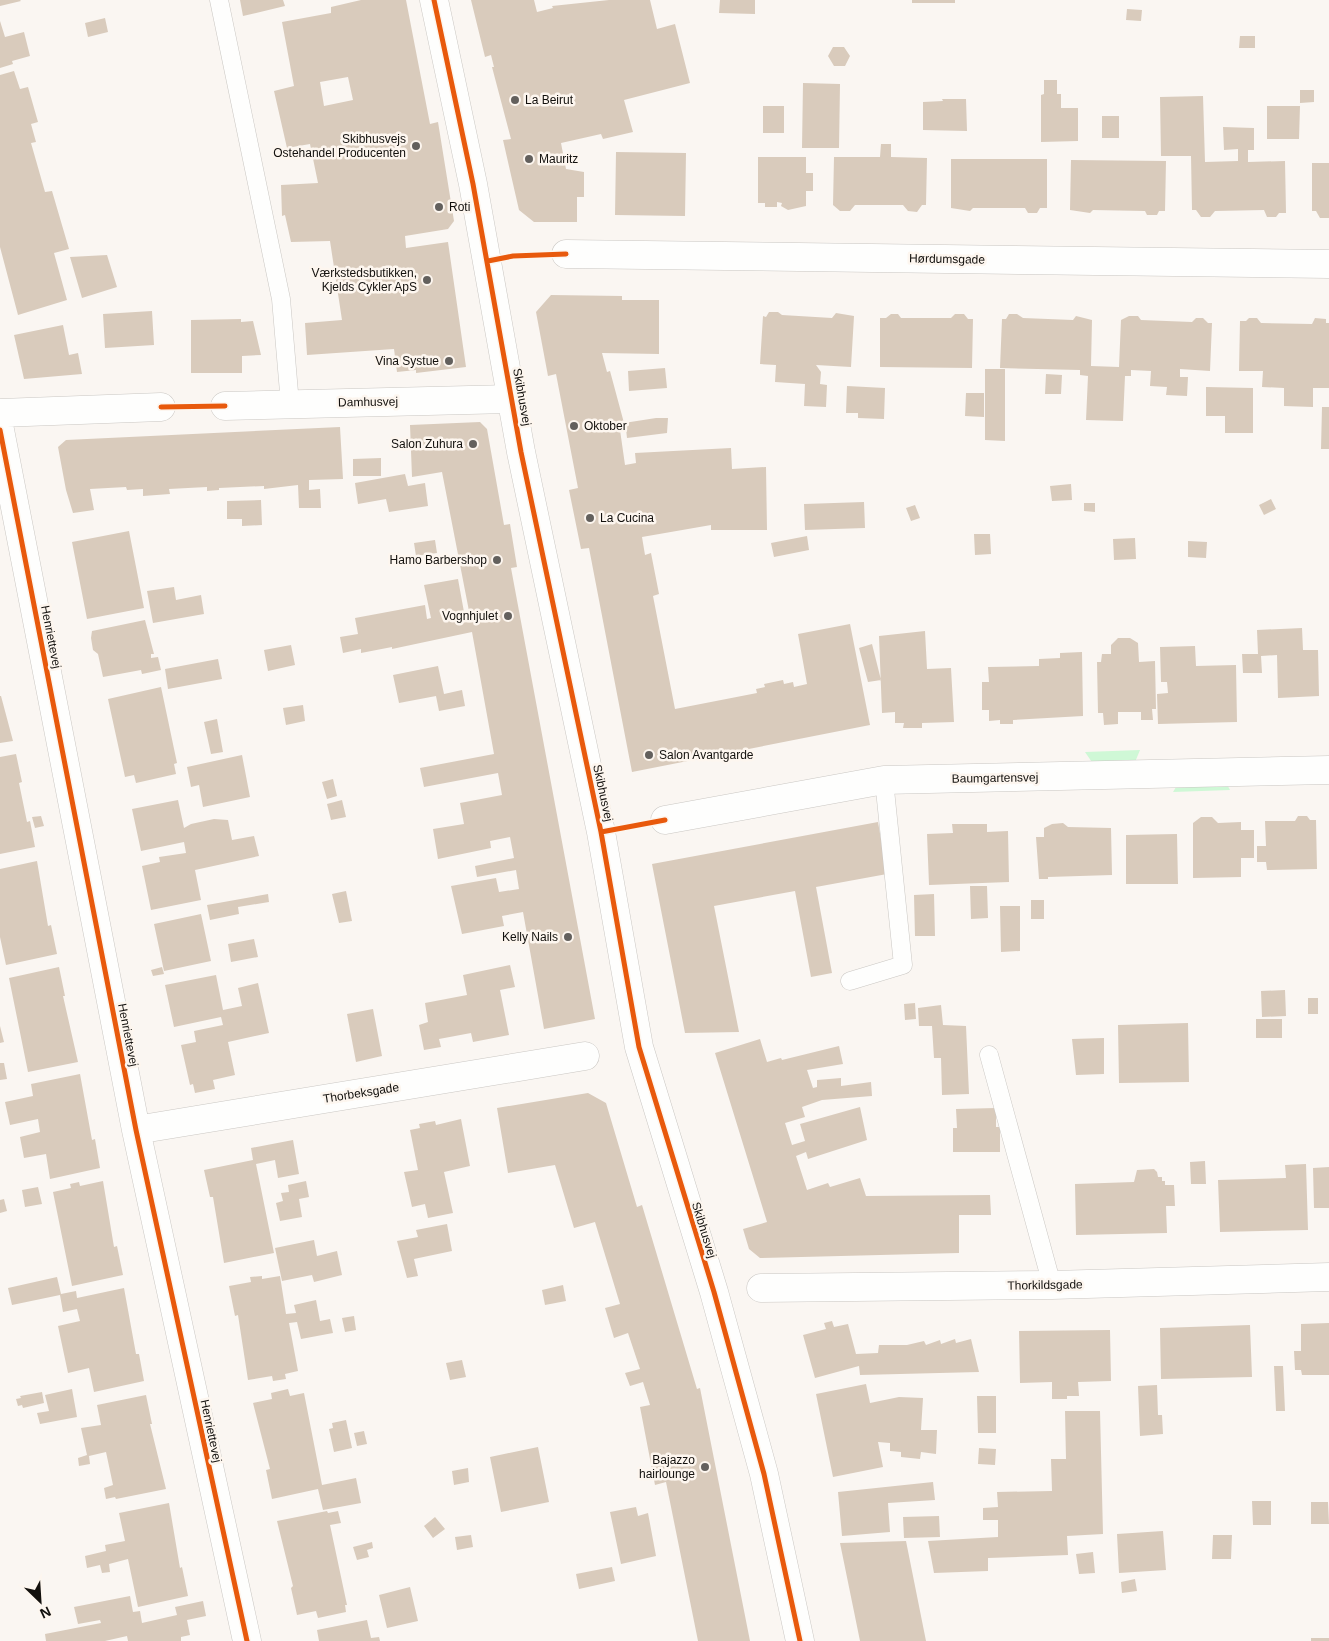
<svg xmlns="http://www.w3.org/2000/svg" width="1329" height="1641" font-family="Helvetica,sans-serif">
<rect width="100%" height="100%" fill="#faf6f2"/>
<path fill="#cff8d6" d="M1140,750L1133,767L1096,768L1085,752Z
M1186,771H1220L1230,790L1173,792Z"/>
<path fill="#d9cbbc" fill-rule="evenodd" d="M0,0H20L21,1L0,6Z
M240,0H283L285,6L243,16Z
M361,0H406L430,124L438,122L454,221L448,229L405,236L406,248L448,242L466,367L416,373V370L397,372L394,349L307,355L305,323L342,320L330,241L291,242L285,215L282,216L281,185L318,183L310,144L287,148L274,91L294,86L282,22L331,13V7ZM348,77L353,100L324,106L320,82Z
M471,0H534L537,12L553,8L552,6L609,0H650L657,29L675,24L690,83L624,100L633,132L603,139L601,134L561,143L566,169L584,172V197H577V222H534L519,210L503,140L511,139L492,67H494L491,55L485,57Z
M720,0H755V14L719,13Z
M912,0H955V3H912Z
M1127,9L1142,10L1141,21L1126,20Z
M105,18L108,32L88,37L85,23Z
M0,21L5,37L24,32L30,56L12,61L13,64L0,68Z
M1240,36H1255V48H1239Z
M833,47H844L850,56L845,66H834L828,56Z
M14,71L20,89L28,87L38,122L31,124L36,142L31,143L45,192L52,191L69,249L54,253L67,300L18,315L0,247V75Z
M1044,80H1057V94H1061V108H1078V141L1041,142V95L1044,94Z
M803,83L840,84L839,148H802Z
M1300,90H1314V102L1300,103Z
M1203,96L1205,162L1238,161V149L1224,150L1223,127L1254,128V150H1248V162L1285,161L1286,213H1279L1276,217H1267L1264,210L1215,211L1210,217H1201L1196,210H1192L1191,156H1161L1160,97Z
M942,99H966L967,131L923,130V102L943,101Z
M763,106H784V133H763Z
M1267,106H1300L1299,139H1267Z
M1102,116H1119V138H1102Z
M881,144H891V157L927,158L926,205H922L917,212L908,211L903,205H855L850,211H840L833,205L834,157H880Z
M616,152L686,153L685,216L615,215Z
M758,157H806V173H813V191H806V206L788,210L781,206L782,203L777,202V207H765V203H758Z
M951,159H1047V208H1040L1037,213H1028L1025,208H973L970,211L951,208Z
M1071,160L1166,161L1165,211H1159L1157,215H1147L1145,211L1093,210L1090,213L1070,210Z
M1312,163H1329V218H1320L1316,211H1312Z
M107,255L117,287L82,298L70,257Z
M551,295L622,296V300H659V354L602,353L607,372L610,371L624,423L656,418H668L667,433L627,438L626,429L620,430L625,465L636,463L635,453L731,448L732,469L766,467L767,530H711V525L642,537L645,555L651,553L659,594L653,596L675,709L757,693L756,689L765,687L764,684L783,680L784,684L793,682L794,687L807,684L798,634L850,624L870,725L632,772L589,548L581,549L569,490L578,488L556,374L548,376L536,312Z
M152,311L154,345L105,348L103,314Z
M769,312H778L782,315L832,318L836,313L854,316L851,367L816,365L821,372L820,384L827,385L826,407L804,406L805,384L775,382L776,365L760,364L763,316L766,317Z
M891,314H898L901,318H951L955,314H964L968,319H973L972,368L880,367V318H886Z
M1009,314H1017L1023,318L1073,320L1076,316L1092,320L1091,366L1119,367L1121,320L1129,316H1138L1141,320L1192,322L1196,318H1203L1208,323H1212L1210,371L1180,369V377H1188L1187,396L1166,395L1167,387L1150,386L1151,371L1131,370V376H1125L1123,421L1086,420L1088,376L1080,375V370L1000,368L1002,319H1006Z
M1249,318H1257L1261,323L1312,324L1315,318L1326,319V323H1329V388H1313V407L1284,406V388L1262,387L1263,371H1239L1240,321H1246Z
M241,319V322L253,321L261,355L242,356V373H191V320Z
M63,325L69,355L78,353L82,374L24,379L14,335Z
M665,368L667,388L629,391L628,371Z
M985,369H1005V441L985,440Z
M1046,374L1062,375L1061,394H1045Z
M847,386L885,388L884,419L858,418V413H846Z
M1206,387L1253,388V433H1225V416H1206Z
M966,393H984V417L965,416Z
M1322,407H1329V449H1321Z
M480,422L487,429L504,525L510,524L517,567L511,568L595,1019L544,1029L523,912L502,916L504,926L462,934L451,886L496,878L499,892L519,889L516,870L477,877L475,866L514,858L510,837L490,841L491,848L438,859L433,829L464,824L460,803L502,795L498,773L424,787L420,768L494,754L472,632L392,649V647L361,653V649L343,653L340,637L358,634L355,618L425,605L427,619L431,618L424,585L458,579L464,612L469,611L442,472L412,477L410,425Z
M340,427L343,479L309,480V490L320,489L321,508H299L298,485L264,489V486L219,488V490L207,491V487L169,489L170,494L143,496V489L127,490L126,487L90,489L94,510L73,513L66,490L58,447L66,440Z
M381,458V476H353V459Z
M405,474L408,486L425,483L428,506L389,512L386,499L358,504L355,483Z
M1071,484L1072,500L1052,501L1050,486Z
M1271,499L1276,509L1264,515L1259,505Z
M261,500L262,525L242,526V519H227V501Z
M864,502L865,528L805,530L804,504Z
M1084,503H1095V512L1084,511Z
M915,505L920,518L911,521L906,508Z
M129,531L144,608L87,619L72,542Z
M974,534H990L991,554L975,555Z
M807,536L809,550L774,557L771,543Z
M1135,538L1136,559L1114,560L1113,539Z
M435,540L437,553L416,556L414,543Z
M1188,541L1207,542L1206,558L1188,557Z
M174,587L176,600L201,595L204,614L153,623L147,591Z
M145,620L154,654H151V658L158,657L161,670L142,674L141,670L103,677L98,654L93,650L91,638L92,631Z
M1302,628L1303,650H1318L1319,696L1278,698L1277,655L1261,656L1262,673H1243L1242,654H1258L1257,630Z
M925,631L927,669L951,668L954,722L922,723V728H903L904,723H895V712L882,713L879,636Z
M1118,638H1130L1138,643L1139,662L1155,661L1156,709H1152L1153,720H1141V712H1118V724L1104,725L1103,713H1098L1097,662H1101L1102,654H1111V645Z
M872,644L881,680L868,682L859,648Z
M291,645L295,665L268,671L264,650Z
M1195,646L1196,666L1236,665L1237,722L1158,724L1157,694L1168,693L1167,682H1161L1160,647Z
M1082,652L1083,716L1013,720V724H1000V720L989,721V710H982V682H989L988,667L1039,666V659L1060,658V653Z
M218,659L222,679L168,689L165,669Z
M438,666L444,694L462,690L465,706L439,711L436,696L399,703L393,675Z
M161,687L177,763L174,764L176,774L136,783L134,775L125,777L108,699Z
M1,696L13,741L0,743V696Z
M303,705L305,721L286,725L283,708Z
M217,719L223,752L211,754L204,722Z
M16,754L22,782L19,783L27,822L30,821L35,847L0,854V757Z
M242,755L250,797L203,807L199,785L191,787L187,767Z
M333,779L337,796L327,799L322,782Z
M178,800L184,828L191,824L214,819L228,820L232,840L254,836L259,856L195,870L201,900L151,910L142,866L160,862L159,857L186,853L184,842L141,851L132,809Z
M342,800L346,817L331,820L327,804Z
M41,816L44,826L35,828L32,817Z
M1298,816H1307L1310,820H1316L1317,869L1267,870L1266,862H1257V846H1266L1265,821H1295Z
M1201,817H1212L1218,823L1241,822V830H1254V858H1241V877L1193,878V823Z
M878,822L887,874L816,887L832,973L811,977L795,891L714,906L739,1032L685,1033L652,864Z
M1063,823L1068,827L1111,828L1112,875L1048,877V879H1039L1036,837H1044V828L1052,824Z
M952,824H987V832L1008,831L1009,882L929,885L927,834L953,833Z
M1177,834L1178,884H1126V835Z
M37,861L48,926L51,925L57,954L6,965L0,937V869Z
M970,886H987L988,918L971,919Z
M346,891L352,921L339,923L332,894Z
M268,894L269,902L238,907L239,914L210,920L207,905Z
M934,894L935,936H915L914,895Z
M1031,900H1044V919H1031Z
M1000,906H1020V951L1001,952Z
M201,914L211,961L164,971L154,924Z
M254,939L258,957L231,962L228,944Z
M510,965L515,987L500,990L509,1035L473,1042L471,1033L439,1039L441,1047L424,1050L419,1025L428,1022L425,1003L467,995L463,975Z
M59,967L65,996H63L78,1062L28,1072L9,978Z
M162,967L164,974L153,976L151,970Z
M216,975L223,1010L242,1006L238,988L258,983L269,1033L228,1042L235,1075L213,1080L215,1089L195,1093L193,1084L190,1085L181,1045L196,1042L194,1031L223,1025L221,1017L174,1027L165,985Z
M1285,990L1286,1016L1262,1017L1261,991Z
M1308,998H1318V1014H1308Z
M915,1003L916,1019L905,1020L904,1004Z
M941,1005L943,1025L966,1026L969,1094L942,1095L941,1058H934L932,1026H919L918,1008Z
M373,1009L382,1056L356,1062L347,1014Z
M1256,1019H1282V1038H1256Z
M1188,1023L1189,1082L1119,1083L1118,1025Z
M0,1026L4,1042L0,1043Z
M1104,1038V1074L1076,1075L1072,1039Z
M760,1039L767,1062L781,1058L782,1060L839,1046L843,1064L807,1070L813,1088L817,1087V1080L841,1078V1086L871,1082L872,1096L822,1100L802,1107L805,1117L785,1123L792,1145L805,1141L800,1124L860,1107L867,1140L808,1159L806,1152L796,1156L807,1190L828,1183L830,1187L860,1178L866,1196L990,1195L991,1215H959V1253L760,1258L749,1249L743,1229L767,1222L715,1053Z
M0,1063H4L7,1079L0,1080Z
M80,1074L92,1140L95,1139L100,1168L50,1179L46,1154L24,1158L20,1137L40,1132L38,1119L10,1125L5,1102L33,1096L31,1084Z
M588,1093L606,1103L637,1207L642,1205L697,1389L700,1388L750,1641H698L666,1482L655,1485L640,1407L650,1405L643,1382L630,1386L625,1373L640,1369L628,1333L614,1338L605,1308L620,1304L595,1222L574,1228L555,1165L508,1173L497,1108Z
M996,1108V1127H1000V1152H953V1128H957L956,1109Z
M461,1119L470,1166L444,1172L453,1213L428,1218L425,1204L412,1207L404,1172L418,1170L410,1130L420,1128L419,1124L435,1121L436,1125Z
M293,1140L299,1174L278,1178L275,1160L256,1164L274,1253L224,1263L213,1197H210L204,1170L253,1160L251,1148Z
M1205,1161L1206,1184H1191L1190,1162Z
M1306,1164L1308,1230L1220,1232L1218,1180L1286,1178L1285,1165Z
M1329,1167V1208H1314L1313,1168Z
M1154,1169L1157,1172L1158,1177H1162V1181H1165V1185H1174L1175,1206H1166L1167,1233L1076,1235L1075,1184L1134,1182L1137,1170Z
M103,1181L114,1247L117,1246L123,1275L72,1286L53,1192L71,1188L70,1184L79,1182L80,1186Z
M306,1181L309,1197L299,1199L302,1217L280,1221L276,1203L283,1201L281,1193L289,1192L288,1185Z
M38,1187L42,1204L25,1207L22,1190Z
M4,1199L7,1211L0,1213V1200Z
M447,1224L452,1251L414,1259L418,1276L407,1278L397,1241L418,1237L416,1230Z
M314,1240L317,1256L337,1251L342,1275L314,1282L312,1275L282,1281L275,1248Z
M262,1276V1279L280,1276L286,1314L296,1313L294,1305L316,1300L320,1321L330,1319L333,1333L301,1339L297,1322L289,1323L298,1371L285,1374L286,1379L273,1381L272,1376L248,1380L238,1315L235,1316L229,1286L251,1282L250,1277Z
M57,1277L61,1294L76,1291L77,1298L124,1288L136,1354H139L144,1381L94,1392L89,1368L68,1373L58,1326L80,1321L77,1309L63,1312L60,1295L12,1305L8,1288Z
M563,1285L566,1301L545,1305L542,1290Z
M354,1316L356,1330L345,1332L342,1318Z
M832,1321L834,1327L848,1324L856,1354L878,1353L879,1345H907L924,1341L926,1345L940,1340L941,1344L955,1339L956,1343L971,1339L979,1372L860,1375L859,1366L815,1378L803,1335L826,1329L824,1323Z
M1329,1323V1375H1302L1301,1370H1295L1294,1351H1301V1324Z
M1250,1325L1252,1377L1161,1379L1160,1328Z
M1110,1330L1111,1381L1078,1382L1079,1396H1067V1399H1052V1382L1020,1383L1019,1331Z
M462,1360L466,1377L450,1380L446,1363Z
M1274,1366H1283L1285,1411H1276Z
M866,1384L870,1403L899,1397L923,1398L921,1430H937L936,1454L921,1452L920,1459L901,1457V1452L890,1451V1443L878,1442L883,1467L833,1477L816,1394Z
M1157,1385L1158,1415H1162L1163,1434L1140,1436L1138,1386Z
M72,1389L77,1417L40,1424L37,1413L49,1411L45,1395Z
M288,1389L290,1396L304,1393L322,1485L356,1478L361,1503L323,1510L318,1489L272,1499L266,1470L270,1469L253,1403L272,1399L271,1393Z
M42,1392L44,1403L23,1408L22,1405L18,1406L16,1399L21,1398L20,1396Z
M146,1395L152,1424H150L166,1489L116,1499L115,1497L106,1499L104,1488L113,1485L106,1452L89,1456L90,1464L79,1466L78,1458L87,1455L81,1428L101,1425L97,1405Z
M977,1396H996V1433H978Z
M1065,1411H1100L1103,1534L1067,1536L1068,1555L988,1558V1571L934,1573L928,1541L998,1537V1520H983V1508L998,1507L997,1492L1052,1491L1051,1459H1066Z
M346,1420L352,1448L334,1452L329,1429L333,1428L332,1423Z
M364,1431L367,1444L357,1446L354,1433Z
M538,1447L549,1502L501,1512L490,1457Z
M979,1448L996,1449L995,1465L978,1464Z
M468,1468L469,1482L454,1485L452,1471Z
M933,1482L935,1500L888,1503L890,1532L842,1536L838,1492Z
M1252,1501H1271V1525H1253Z
M1311,1502H1328L1329,1524H1311Z
M169,1503L180,1568L182,1567L188,1596L138,1607L128,1559L109,1564L110,1572L102,1573L100,1565L87,1568L85,1556L106,1551L105,1545L125,1541L119,1513Z
M636,1507L638,1516L648,1513L656,1556L621,1564L610,1512Z
M327,1511L328,1513L338,1511L341,1523L330,1525L347,1605H345L346,1612L318,1618L316,1611L297,1615L291,1588L293,1586L277,1521Z
M939,1516L940,1537L904,1538L903,1517Z
M435,1517L445,1529L433,1538L424,1526Z
M1163,1531L1166,1570L1119,1573L1117,1534Z
M471,1535L473,1547L457,1550L455,1537Z
M1213,1535H1232L1231,1559H1212Z
M906,1541L926,1641H860L840,1543Z
M372,1542L373,1548L367,1550L369,1557L357,1560L353,1547Z
M1093,1552L1095,1573L1079,1574L1076,1554Z
M612,1567L615,1581L579,1589L576,1574Z
M1135,1579L1137,1591L1122,1593L1121,1582Z
M410,1587L418,1621L387,1628L379,1595Z
M130,1596L133,1612L140,1611L142,1623L177,1615L175,1607L203,1601L206,1616L187,1620L190,1635L181,1637V1641H128L127,1636L105,1641H46L45,1634L101,1623L100,1620L78,1624L74,1607Z
M367,1620L371,1638L379,1637L380,1641H319L317,1630Z
M1311,1638H1329V1641H1311Z"/>
<g fill="none" stroke-linecap="round" stroke-linejoin="round">
<defs>
<path id="lane" d="M219,0L281,299L290,404
M850,981L903,965L884,780
M989,1055L1052,1285"/>
<path id="street" d="M566,254L1329,264
M225,406L512,399
M0,413L161,407
M0,430L136,1130L247,1641
M665,820L884,780L1329,770
M136,1130L585,1056
M761,1288L1052,1285L1329,1277"/>
<path id="secondary" d="M434,0L473,184L521,452L601,832L639,1047L714,1292L764,1474L800,1641"/>
</defs>
<use href="#lane" stroke="#cac7c3" stroke-width="19"/>
<use href="#street" stroke="#cac7c3" stroke-width="29"/>
<use href="#secondary" stroke="#cac7c3" stroke-width="29"/>
<use href="#lane" stroke="#fefefd" stroke-width="18"/>
<use href="#street" stroke="#fefefd" stroke-width="28"/>
<use href="#secondary" stroke="#fefefd" stroke-width="28"/>
<defs>
<path id="cycleway" d="M434,0L473,184L521,452L601,832L639,1047L714,1292L764,1474L800,1641
M488,261L513,256L566,254
M161,407L225,406
M0,430L136,1130L247,1641
M601,832L665,820"/>
</defs>
<use href="#cycleway" stroke="#fdf6ef" stroke-width="8"/>
<use href="#cycleway" stroke="#e8590c" stroke-width="5"/>
</g>
<g fill="#63605d" stroke="#fdf6ef" stroke-width="2">
<circle cx="515" cy="100" r="5"/>
<circle cx="416" cy="146" r="5"/>
<circle cx="529" cy="159" r="5"/>
<circle cx="439" cy="207" r="5"/>
<circle cx="427" cy="280" r="5"/>
<circle cx="449" cy="361" r="5"/>
<circle cx="574" cy="426" r="5"/>
<circle cx="473" cy="444" r="5"/>
<circle cx="590" cy="518" r="5"/>
<circle cx="497" cy="560" r="5"/>
<circle cx="508" cy="616" r="5"/>
<circle cx="649" cy="755" r="5"/>
<circle cx="568" cy="937" r="5"/>
<circle cx="705" cy="1467" r="5"/>
</g>
<g text-anchor="middle" dominant-baseline="central" stroke-width="5" stroke-linejoin="round" paint-order="stroke">
<g font-size="12" fill="#12100d" stroke="#fdf6ef" text-anchor="end">
<text x="525" y="100" text-anchor="start">La Beirut</text>
<text x="406" y="139">Skibhusvejs<tspan x="406" dy="14">Ostehandel Producenten</tspan></text>
<text x="539" y="159" text-anchor="start">Mauritz</text>
<text x="449" y="207" text-anchor="start">Roti</text>
<text x="417" y="273">Værkstedsbutikken,<tspan x="417" dy="14">Kjelds Cykler ApS</tspan></text>
<text x="439" y="361">Vina Systue</text>
<text x="584" y="426" text-anchor="start">Oktober</text>
<text x="463" y="444">Salon Zuhura</text>
<text x="600" y="518" text-anchor="start">La Cucina</text>
<text x="487" y="560">Hamo Barbershop</text>
<text x="498" y="616">Vognhjulet</text>
<text x="659" y="755" text-anchor="start">Salon Avantgarde</text>
<text x="558" y="937">Kelly Nails</text>
<text x="695" y="1460">Bajazzo<tspan x="695" dy="14">hairlounge</tspan></text>
</g>
<g font-size="12" fill="#12100d" stroke="#fdf6ef">
<text transform="translate(947 259) rotate(1)">Hørdumsgade</text>
<text transform="translate(522 397) rotate(80)">Skibhusvej</text>
<text transform="translate(368 402) rotate(-1)">Damhusvej</text>
<text transform="translate(51 637) rotate(79)">Henriettevej</text>
<text transform="translate(995 778) rotate(-1)">Baumgartensvej</text>
<text transform="translate(603 793) rotate(78)">Skibhusvej</text>
<text transform="translate(128 1035) rotate(79)">Henriettevej</text>
<text transform="translate(361 1093) rotate(-9)">Thorbeksgade</text>
<text transform="translate(704 1230) rotate(73)">Skibhusvej</text>
<text transform="translate(1045 1285) rotate(-1)">Thorkildsgade</text>
<text transform="translate(211 1431) rotate(78)">Henriettevej</text>
</g>
</g>
<g transform="translate(40 1601) rotate(155)" stroke="#fdf6ef" stroke-width="4" paint-order="stroke">
<path d="M0-4L9 19L0 12L-9 19Z" fill="#12100d"/>
<text y="-8" font-size="14" font-weight="bold" text-anchor="middle" fill="#12100d">N</text>
</g>
</svg>
